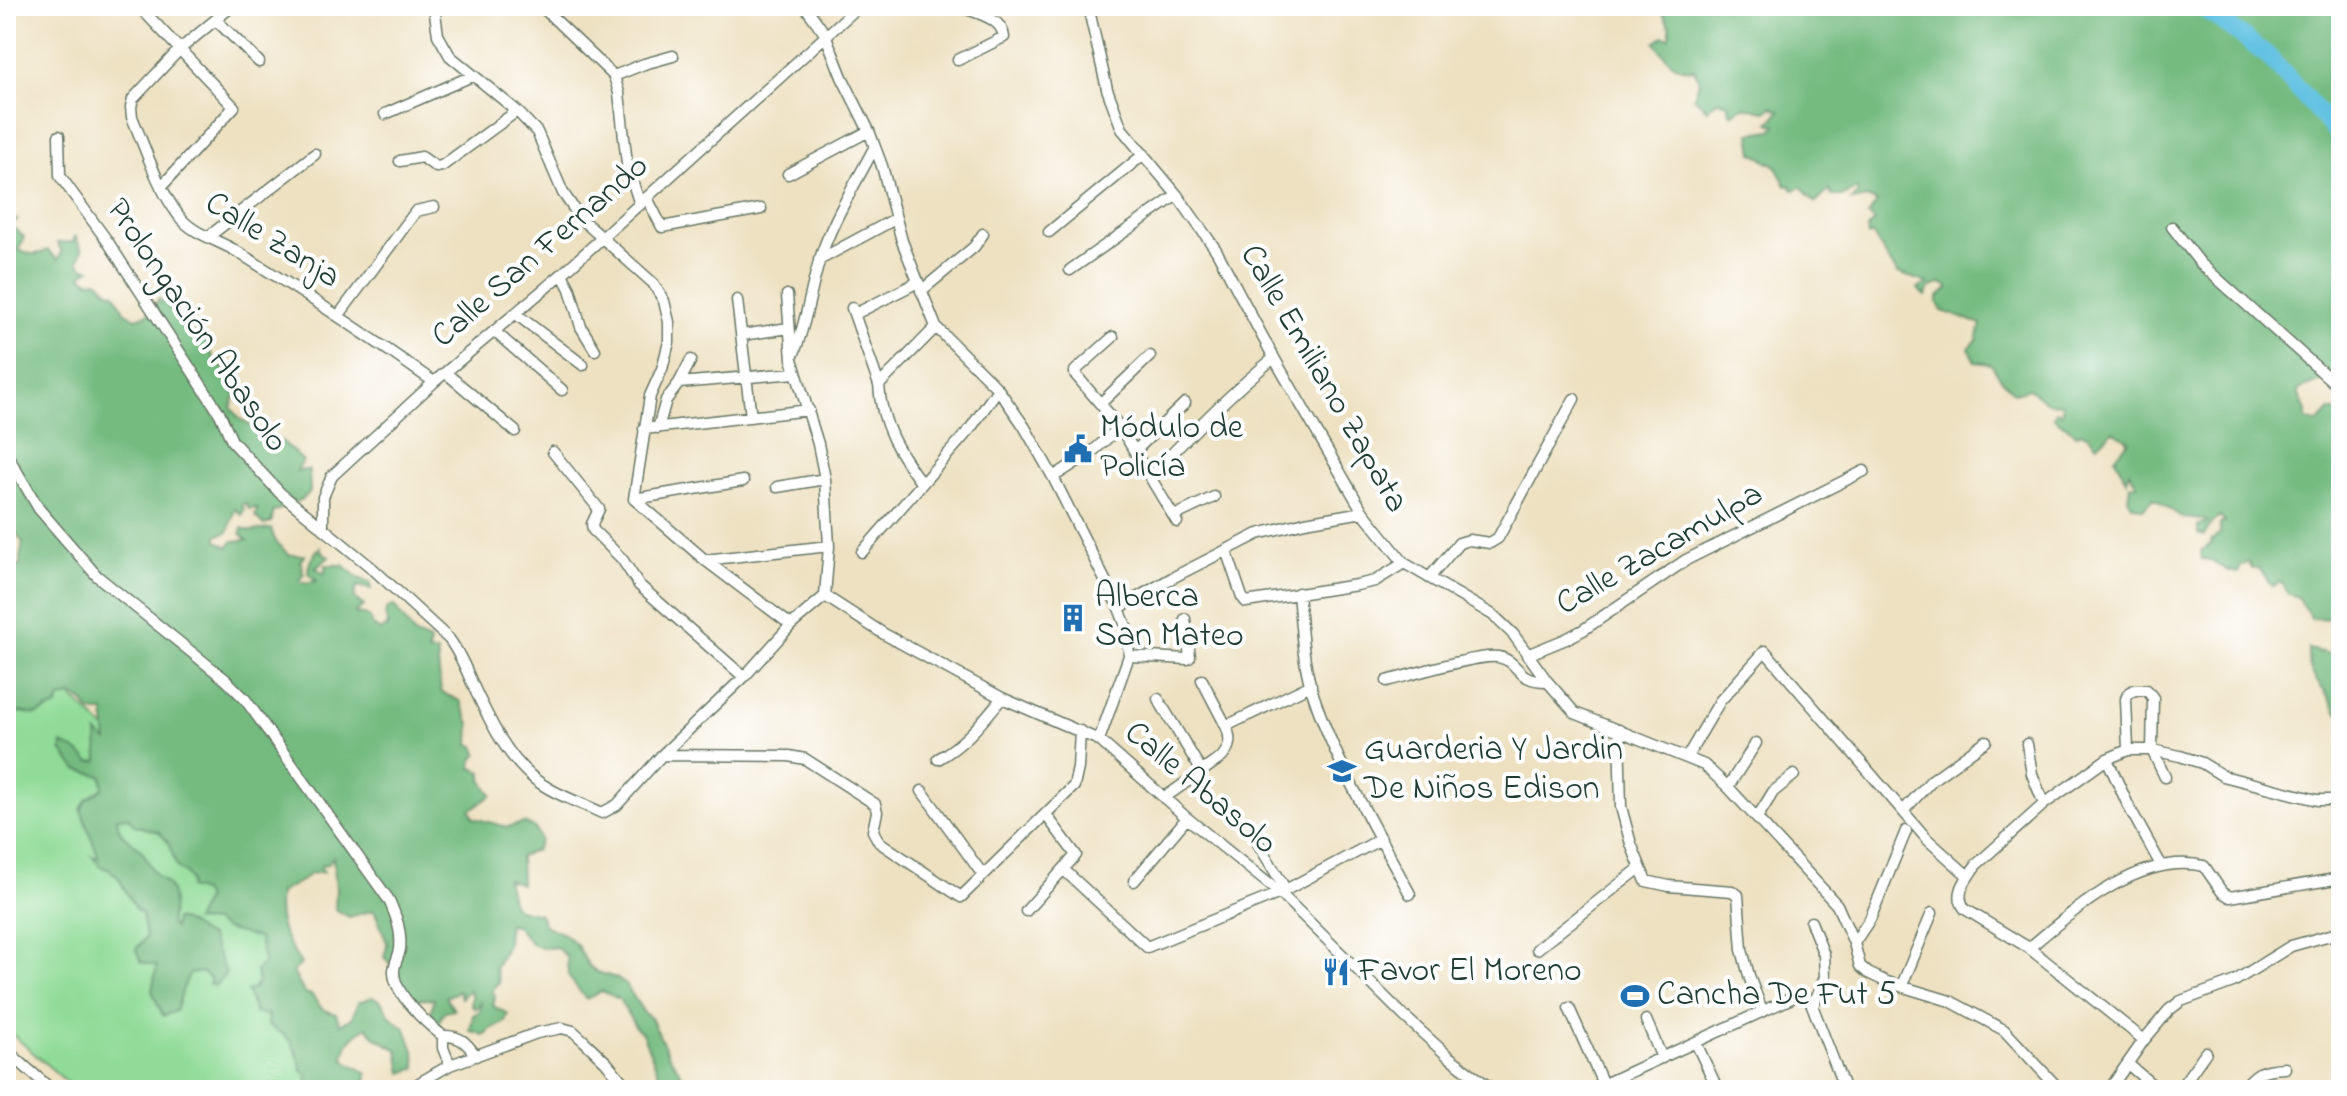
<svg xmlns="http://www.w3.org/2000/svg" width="2347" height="1096" font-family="'Indie Flower',sans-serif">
<rect width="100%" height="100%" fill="#fff"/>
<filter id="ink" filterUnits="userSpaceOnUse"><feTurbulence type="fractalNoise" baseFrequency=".0125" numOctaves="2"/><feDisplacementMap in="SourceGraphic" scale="16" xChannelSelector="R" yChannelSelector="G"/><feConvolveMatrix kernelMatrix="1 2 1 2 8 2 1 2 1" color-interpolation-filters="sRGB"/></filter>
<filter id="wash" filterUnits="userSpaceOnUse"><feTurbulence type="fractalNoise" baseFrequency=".006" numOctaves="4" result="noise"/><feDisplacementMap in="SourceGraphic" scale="32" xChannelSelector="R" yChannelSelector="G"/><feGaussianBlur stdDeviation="1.8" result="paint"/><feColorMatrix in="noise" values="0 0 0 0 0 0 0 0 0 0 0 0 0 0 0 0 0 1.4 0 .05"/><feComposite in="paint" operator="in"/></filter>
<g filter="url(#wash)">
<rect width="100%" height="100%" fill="#eee1c1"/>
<path fill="#91db98" stroke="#588c66" stroke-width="2" d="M6,633L138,761L246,898L357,1079L339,1090H76L6,1029Z"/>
<path fill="#74bb80" stroke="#4a7c5a" stroke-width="2" d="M1659,6H2341V369L2332,377L2300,389L2298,393L2306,411V420L2317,423L2329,411H2341V620L2320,618L2311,619L2298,597L2289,594L2281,582L2272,586L2259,568L2252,569L2249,562L2241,566L2238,573L2227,570L2213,561L2202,560L2201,551L2212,543L2211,541L2220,533V524L2225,522L2220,517L2211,523L2204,536L2198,534V526L2207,522L2205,520L2183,518L2153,498L2143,509L2132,505L2128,498L2130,485H2137L2129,471L2127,481L2115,458L2129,441L2113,431L2097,445L2089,436L2081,432L2077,434L2054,418L2056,411L2062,413V404L2048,403L2029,389L2014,393L2001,379L1991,364L1975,362L1969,348L1977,340L1981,324L1942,311L1938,303V297L1949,288L1942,283L1929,288L1926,296L1918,289L1928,283L1897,273L1872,234L1868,236L1867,229L1874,221L1868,216L1877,202L1867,198L1852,201L1858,193L1857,189L1843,196H1832L1829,190L1816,203L1810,198L1802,187L1793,190L1790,185L1786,186C1783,178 1778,173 1775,165L1753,153L1750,133L1772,130L1776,125L1769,123L1780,111L1772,107L1766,111L1743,107L1731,114L1729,109V103L1717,101L1707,110L1694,97L1699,81L1694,69C1676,73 1665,56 1655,43L1663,36L1670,38V27Z
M6,192H9L7,198L10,204L9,219L17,220L10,225L24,237L19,250C30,255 37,256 48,250L58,260L62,252L57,243L73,242L75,236L82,250L78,262L84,268L90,269L81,275L90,281L98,280L110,292L115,293L124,311L136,318L148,314L159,299C163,302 167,304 171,308C184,321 179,332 202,334C207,341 209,351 214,358C229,379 245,374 231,407L240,419L266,435L283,442L303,461L297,471L309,470L310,492L303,499L273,512L272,522L264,525L255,516L258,508L249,509L246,503L242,505L244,509L242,515L235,509L228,532L217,536V541L228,547L233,541L247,540L241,534L242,528L251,531L271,529L276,542L289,555H305L300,561L303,567L302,570L304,575L300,579L302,583L317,581L308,573C308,562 313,555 320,547L321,551L329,557L316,568L325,574V565H343L358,578L371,583V589L357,586L354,598L364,606L355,612L357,614L360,613L370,618L371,624L380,631L388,626L385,614L388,608L394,606L415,635L430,641L428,652H437L441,692L460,701L470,724L469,744L475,746L478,754L472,761V768L482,772V780L492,795L470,810L474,818L507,827L524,823L535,828L540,840L536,850L520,857L521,884L507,879L513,905L518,909L540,914L544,925L564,934L576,944L588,965L597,972L616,978L626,985L644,1013L651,1018L669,1056L693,1090H672L661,1079L642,1033L636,1028L619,999L602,991L586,999L568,976L567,957L556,947C533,951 529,942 516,925L508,924L507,945L495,968L499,983L492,990L495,996L493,1006L508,1014L504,1023L490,1029L483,1036L480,1033L470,1031L473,1015C480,1013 481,1009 481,1003L475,1009L471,1005L472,996L469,990L461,998L459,991L446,997L454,1010L444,1012L438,1023L431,1013L434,999H417V1004L413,1002L391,964L384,957C385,952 387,947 387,943C386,940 376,914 374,910L349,917L335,909L336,889L333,857L328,864L320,867L324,872L309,874L306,878L279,893C275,924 285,939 301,964L293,972L304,993L312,995L322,1009L336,1014L340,1024L352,1018L358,1002L373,997L381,1001L391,1017L406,1029L415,1054L416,1068L402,1073L398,1050L376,1038L367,1027C353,1035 345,1043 344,1060L367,1073L366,1089L315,1090L308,1083L307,1073L302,1071C298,1058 296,1043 284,1035C279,1031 273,1029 267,1024L268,1015L255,1013L247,991L253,989L258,983L256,971L264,962L259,938L225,929L214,922L195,921L206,899L202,892L189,888L190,881L186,874L177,867L168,842L159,832L134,825L128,817L117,818C118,836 126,836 138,847C146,854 149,866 155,874C159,878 161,878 165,882C177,894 172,910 170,924L174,928L175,919C193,922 194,931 210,937L226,973L215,986L209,984L211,979L202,972L190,974C182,984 181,998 176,1011L163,1016L152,991L157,966L141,962L136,949L146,937L142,913L136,910L118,877L110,870L101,867L92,856L99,858L81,810L86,800L103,788L102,776L76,769L61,750L62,744L74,749L90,762L98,761L97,733L107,741L104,712H91L84,703L73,695L60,699L57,706L36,715L20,712L6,717V571L20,566V558L23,543L6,518Z
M2308,649L2335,655L2341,651V714L2336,712C2326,685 2307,682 2308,649Z"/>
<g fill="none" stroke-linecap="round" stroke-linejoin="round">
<path stroke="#64c2e3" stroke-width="18" d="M2201,6L2267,55L2341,137"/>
</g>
</g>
<g filter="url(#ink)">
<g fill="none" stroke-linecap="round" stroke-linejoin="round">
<defs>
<path id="minor" d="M139,6L234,107L161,187
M232,6L179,50L133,99L131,107L132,117C146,150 157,187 179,216C192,234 218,240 236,251C303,292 369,336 434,382
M434,6L438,35L450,56L517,111L537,132L563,193L581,219L653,283L664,301L669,322V342L662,369L650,396L634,499
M541,6L614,76L619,93L627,164L640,205
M805,6L825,34L842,77L869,131L882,166L902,241L936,327L998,389L1024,426L1053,477L1119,608L1127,629L1129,656L1099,740
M1088,6L1107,89L1122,129L1177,195L1216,250L1274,358L1363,512L1404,563L1493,615L1513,634L1547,681L1575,713L1704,765L1728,787L1837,905L1854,943L1860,966L1868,973L1887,982L1950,1001L2004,1030L2060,1090
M216,20L259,62
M958,60L1004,37C1002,17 975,13 959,6
M614,76L644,64L673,56
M385,114L472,76
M59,136L60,176L108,242L220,414L232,441L280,493L372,568L449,639C462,656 468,675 477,694C491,723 506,754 531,776C550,793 579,802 602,813L617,805L662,755L744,677L791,625L825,596
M400,161L422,157L436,167L442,166L517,111
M788,174L869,131
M647,198L662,227L761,209
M2172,227L2201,264L2341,389
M1049,232L1144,154
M208,237L315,154
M819,260L895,219
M1070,270L1177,195
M562,274L570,289L581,327L595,350
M921,291L974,247L983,234
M787,295L792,359L818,444L825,479L829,546L825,596
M737,300L751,417
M852,308L879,385
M516,314L583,365
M855,314L918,282
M339,315L416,211L434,207
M494,331L562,390
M742,335L789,328
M1113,337L1075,371V374L1120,427L1177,522
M794,353C806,324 810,292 819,262C831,222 855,185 874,148
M446,373L515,431
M679,383L795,373
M1101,403L1150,356
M658,428L666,400L679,383L691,360
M644,429L809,410
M1135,451L1185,403
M553,452L599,509L592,524L593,530L622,559L639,585L744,677
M6,453L39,509L97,576L226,680L245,699L389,900C396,916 402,931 400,949C399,957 393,965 394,973C395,995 427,1024 443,1036C460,1035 467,1043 476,1056
M1151,476C1190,434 1229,394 1274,358
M1053,477L1092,452L1120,427
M922,484C899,453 881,425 879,385L936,327
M777,487L825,479
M634,499L705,560L791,625
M634,499L743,481
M1174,516L1214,497
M323,527V497L332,476L434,382L562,274L859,6
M1226,550L1242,597L1246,602L1357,585L1375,581L1404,563
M862,552L970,429L998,389
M705,560L829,546
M1429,578L1459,543L1469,540L1490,543L1498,538L1574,399
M1298,593C1301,624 1302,654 1310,684C1330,753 1376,830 1410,894
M825,596L884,634L1002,698L1099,740L1187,818L1280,893L1404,1016L1449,1057L1493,1090
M1119,608L1172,578L1258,534L1305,522L1363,512
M1527,655L1566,639L1583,630L1686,560L1864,471
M1129,656L1188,659L1190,657L1185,619
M1202,680L1226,726
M1387,681C1411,675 1478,654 1498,657C1521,661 1514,681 1547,681
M1158,699L1201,770
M1619,730L1621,807L1631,844L1646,881L1669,886L1732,891L1738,895L1742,950L1750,979L1762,1010
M2027,744L2032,774L2044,804
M2128,750L2126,699L2128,694L2134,690H2147L2153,698L2152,750L2165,777
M662,755L789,756L805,759L875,804L877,812L873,831L879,842L961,897L1074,786L1078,768L1080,731
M1687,757L1720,701L1765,651L1927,839L1968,876
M938,759C966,743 981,723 1002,698
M2107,759L2128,805L2161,865
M1728,787L1756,743
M922,791L983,875
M1164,798L1222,757C1231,746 1231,738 1226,726L1311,685
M1904,810L1932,780L1986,741
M1757,818L1773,792L1794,775
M1253,835L1286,890
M1064,870L1147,947L1280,893L1381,839
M1134,881L1187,818
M1026,911L1076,855L1046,815
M1811,922L1824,955L1825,977L1813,1006
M1854,943L1870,919L1906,831
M2029,948C2074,910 2141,851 2204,866L2222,892L2230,897L2341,878
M1537,949L1640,868
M1902,985L1932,913
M1569,1008L1603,1084
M1646,1020L1662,1058
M443,1036V1048L450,1065
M2144,1040L2029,948L1965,909C1953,894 1967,878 1976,865L2044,804L2107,759L2128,750H2152L2180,756L2202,763L2223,776L2317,800H2341
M1696,1043L1718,1090
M6,1050L52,1090
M2129,1065L2158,1090
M407,1090L450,1065L537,1033L562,1028L573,1031L584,1041L606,1062L629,1090
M1591,1090L1796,996L1805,997L1810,1000L1845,1090
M2109,1090L2144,1040L2169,1010L2181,1001L2233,982L2291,946L2341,932
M2179,1090L2206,1052
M2241,1090C2257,1072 2260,1069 2285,1068"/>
</defs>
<use href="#minor" stroke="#677665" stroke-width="13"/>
<use href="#minor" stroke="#fff" stroke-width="10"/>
</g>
</g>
<defs>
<symbol id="civic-bare" viewBox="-9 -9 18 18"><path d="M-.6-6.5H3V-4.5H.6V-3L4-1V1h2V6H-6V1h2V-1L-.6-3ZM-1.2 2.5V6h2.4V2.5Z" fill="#1f6fb2" stroke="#fff" stroke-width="2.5" paint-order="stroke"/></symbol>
<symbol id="building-bare" viewBox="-9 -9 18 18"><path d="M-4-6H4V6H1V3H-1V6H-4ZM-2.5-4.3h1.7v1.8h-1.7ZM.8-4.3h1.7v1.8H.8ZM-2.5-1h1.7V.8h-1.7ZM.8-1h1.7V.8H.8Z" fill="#1f6fb2" stroke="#fff" stroke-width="2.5" paint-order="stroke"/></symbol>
<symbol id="school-bare" viewBox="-9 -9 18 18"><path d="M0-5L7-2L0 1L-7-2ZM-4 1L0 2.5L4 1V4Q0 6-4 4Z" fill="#1f6fb2" stroke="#fff" stroke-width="2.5" paint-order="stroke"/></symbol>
<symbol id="restaurant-bare" viewBox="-9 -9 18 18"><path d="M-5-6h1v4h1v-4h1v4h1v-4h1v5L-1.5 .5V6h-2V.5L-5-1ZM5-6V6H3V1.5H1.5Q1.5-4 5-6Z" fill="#1f6fb2" stroke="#fff" stroke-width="2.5" paint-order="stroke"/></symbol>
<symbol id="stadium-bare" viewBox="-9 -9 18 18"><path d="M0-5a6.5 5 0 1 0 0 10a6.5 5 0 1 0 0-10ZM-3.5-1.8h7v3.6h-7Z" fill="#1f6fb2" stroke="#fff" stroke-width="2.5" paint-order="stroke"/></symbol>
</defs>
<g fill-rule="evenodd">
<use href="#civic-bare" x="1058" y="429" width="40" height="40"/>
<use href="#building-bare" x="1053" y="598" width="40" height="40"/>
<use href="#school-bare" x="1322" y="751" width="40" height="40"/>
<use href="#restaurant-bare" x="1316" y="952" width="40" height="40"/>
<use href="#stadium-bare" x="1615" y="976" width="40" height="40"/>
</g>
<g text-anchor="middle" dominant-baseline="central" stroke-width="8" stroke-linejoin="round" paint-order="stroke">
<g font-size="34" fill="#1f3d34" stroke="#fff">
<text transform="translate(272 241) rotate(32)">Calle Zanja</text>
<text transform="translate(541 252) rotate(-41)">Calle San Fernando</text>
<text transform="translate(196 326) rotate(56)">Prolongación Abasolo</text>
<text transform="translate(1323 379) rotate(60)">Calle Emiliano Zapata</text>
<text transform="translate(1660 550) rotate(-30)">Calle Zacamulpa</text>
<text transform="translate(1200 789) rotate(40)">Calle Abasolo</text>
</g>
<g font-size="34" fill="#1f3d34" stroke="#fff" text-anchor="start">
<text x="1100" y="429">Módulo de<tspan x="1100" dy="39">Policía</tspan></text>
<text x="1095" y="598">Alberca<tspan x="1095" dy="39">San Mateo</tspan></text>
<text x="1364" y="751">Guarderia Y Jardin<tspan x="1364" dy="39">De Niños Edison</tspan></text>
<text x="1358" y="972">Favor El Moreno</text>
<text x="1657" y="996">Cancha De Fut 5</text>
</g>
</g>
<rect width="2347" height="1096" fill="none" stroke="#fff" stroke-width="32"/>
</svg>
